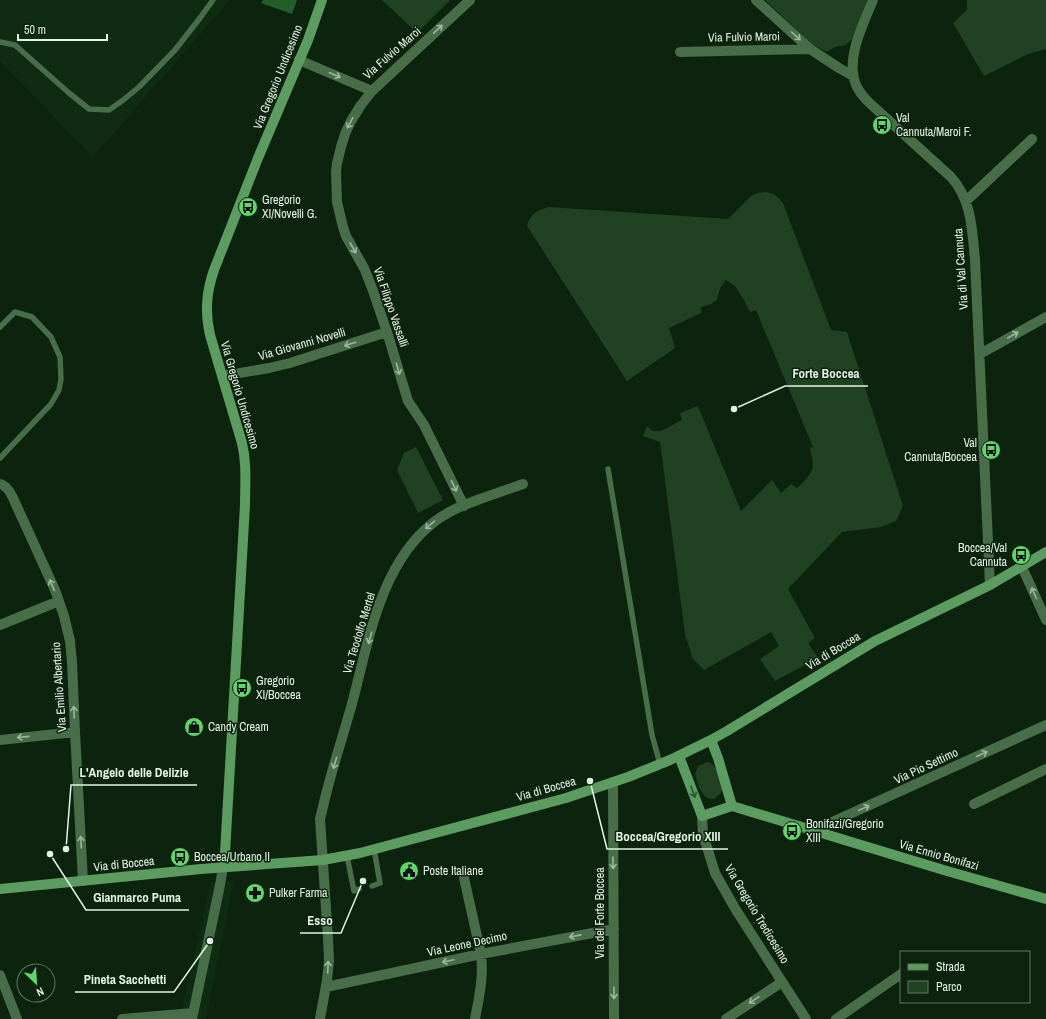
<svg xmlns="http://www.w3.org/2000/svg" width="1046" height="1019" font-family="'Archivo Narrow',sans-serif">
<rect width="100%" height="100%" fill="#0c230e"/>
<path fill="#0f2b11" d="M0,0H230L93,157L0,61Z
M234,880L206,1019H181L183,1003L211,882Z"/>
<path fill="#204223" d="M382,0H450L417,33Z
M765,0H867L852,39L846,45L835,47L827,52L813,45Z
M967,0H1046V49L1028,54L984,76L953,23L967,10Z
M765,192C774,193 777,196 783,203L831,330L847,332L903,506L896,521L881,527L842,532L788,589L815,638L808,643L818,658L775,681L760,659L779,646L771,632L704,670L693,659L685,634L660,442L643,436L647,426L653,431H661L682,420L680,413L698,406L741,511L772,480L781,493L791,484L797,488C803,483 814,472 813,464C813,459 811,453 810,448L813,447L756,310L750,312L745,302L735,286L726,280C721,286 718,292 717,300L711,304L701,307V313L669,328L675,348L627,381L527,226C530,214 538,210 549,207L728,219L751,196L758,193Z
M416,447L443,500L418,513L397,470L404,453Z
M707,762C717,763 720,780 723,788L720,794L714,799C701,799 698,785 695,774L698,766Z"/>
<path fill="#235d29" d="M263,0H297L292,14L261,3Z"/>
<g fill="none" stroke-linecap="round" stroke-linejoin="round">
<path stroke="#476e49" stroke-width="5.5" d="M0,42L15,45L69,93L89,109L109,110L122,101L139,87L175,50L200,18L213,0
M0,327L15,312L32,317L51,337L60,357L61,379L59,390L51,404L0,458
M608,469L652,735L660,764
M347,856L354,891L359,889
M372,886L380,883L374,849"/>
<path stroke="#476e49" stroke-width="10" d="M756,0L810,49L839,68L853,76
M873,0C863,24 844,61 857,87C861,95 868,102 875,108L951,177C972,200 972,230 975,260L990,585
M680,52L810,49
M299,60L372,91L470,0
M372,91L361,105L351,121L345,134L341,147L337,163L336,172L337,202L343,227L346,236L364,268L372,288L387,332L408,401L424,425L464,506
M966,201L1032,139
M980,354L1046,317
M222,376L269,368L290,363L387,332
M0,484C7,486 10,492 13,498L55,590L64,616L70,641L72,662L75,732L83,881
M1022,567L1046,620
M0,625L59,601
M0,740L75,732
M613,782L614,1019
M974,804L1046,769
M702,816L703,834L715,873L736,910L806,1019
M817,832L830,823L1046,725
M464,878L481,954C484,976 479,997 475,1019
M0,975L17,1019
M326,987L481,954L614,929
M122,1019L193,1013
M192,1019L220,885L223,867
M320,1019L327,980L329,961L328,938L320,819L322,811C330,774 343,737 353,700C369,639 381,563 434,522C448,511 464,505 480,499C494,494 509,489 523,484
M726,1019L782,982
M836,1019L901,974"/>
<path stroke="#5c9c60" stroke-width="10" d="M711,740L718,758L732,806
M679,756L702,816L732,806
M732,806L947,871L1046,899
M223,867L225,853L245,505C245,484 247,464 242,443L210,335C205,312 206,293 214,270L258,158L308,40L322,0
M0,889L201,869L323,860L360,853L566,798L628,777L670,760L711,740L727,731L875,641L990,585L1046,552"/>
</g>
<defs><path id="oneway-shaft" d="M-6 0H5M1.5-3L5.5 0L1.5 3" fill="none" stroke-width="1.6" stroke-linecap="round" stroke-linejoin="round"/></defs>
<g stroke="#9db79f">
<use href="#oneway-shaft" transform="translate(438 29) rotate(-43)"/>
<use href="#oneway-shaft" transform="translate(796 36) rotate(42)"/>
<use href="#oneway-shaft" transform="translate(335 75) rotate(23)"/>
<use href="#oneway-shaft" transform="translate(350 123) rotate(118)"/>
<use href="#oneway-shaft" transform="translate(353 248) rotate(61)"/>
<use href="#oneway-shaft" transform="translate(1013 335) rotate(-29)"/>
<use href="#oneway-shaft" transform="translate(350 344) rotate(162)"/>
<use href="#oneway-shaft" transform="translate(398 369) rotate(74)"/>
<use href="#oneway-shaft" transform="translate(454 486) rotate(64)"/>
<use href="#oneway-shaft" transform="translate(430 525) rotate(140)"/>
<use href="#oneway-shaft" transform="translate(52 585) rotate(-114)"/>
<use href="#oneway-shaft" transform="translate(1034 593) rotate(-114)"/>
<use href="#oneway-shaft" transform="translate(370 638) rotate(106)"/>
<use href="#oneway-shaft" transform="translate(74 712) rotate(-92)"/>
<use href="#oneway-shaft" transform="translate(23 737) rotate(174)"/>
<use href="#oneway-shaft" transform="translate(982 754) rotate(-25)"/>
<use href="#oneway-shaft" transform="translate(335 763) rotate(106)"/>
<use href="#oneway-shaft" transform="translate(864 808) rotate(-25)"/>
<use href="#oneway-shaft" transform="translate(81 842) rotate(-93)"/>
<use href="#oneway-shaft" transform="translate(613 863) rotate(89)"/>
<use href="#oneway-shaft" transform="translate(575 936) rotate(169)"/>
<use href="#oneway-shaft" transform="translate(448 961) rotate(168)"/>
<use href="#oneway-shaft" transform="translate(328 967) rotate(-87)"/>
<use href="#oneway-shaft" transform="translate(614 993) rotate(90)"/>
<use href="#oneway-shaft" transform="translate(754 1000) rotate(146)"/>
</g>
<use stroke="#2c532f" href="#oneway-shaft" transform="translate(693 792) rotate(70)"/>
<defs>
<symbol id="bus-disc" viewBox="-11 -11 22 22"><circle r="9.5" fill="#5fd56b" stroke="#0c230e"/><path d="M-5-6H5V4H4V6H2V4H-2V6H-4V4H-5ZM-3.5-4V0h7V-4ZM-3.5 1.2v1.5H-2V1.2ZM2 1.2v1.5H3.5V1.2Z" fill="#111"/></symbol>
<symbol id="shop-disc" viewBox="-11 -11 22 22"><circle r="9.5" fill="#5fd56b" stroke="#0c230e"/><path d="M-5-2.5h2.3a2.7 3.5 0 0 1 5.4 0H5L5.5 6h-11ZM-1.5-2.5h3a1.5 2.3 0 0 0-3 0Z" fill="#111"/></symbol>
<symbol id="civic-disc" viewBox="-11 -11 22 22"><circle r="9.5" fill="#5fd56b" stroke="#0c230e"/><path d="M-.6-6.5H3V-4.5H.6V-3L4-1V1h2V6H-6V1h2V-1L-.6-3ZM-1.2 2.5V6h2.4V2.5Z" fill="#111"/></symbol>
<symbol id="pharmacy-disc" viewBox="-11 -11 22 22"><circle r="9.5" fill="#5fd56b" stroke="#0c230e"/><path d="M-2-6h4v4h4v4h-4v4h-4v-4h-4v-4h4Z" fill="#111"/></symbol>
</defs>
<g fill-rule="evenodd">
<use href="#bus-disc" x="871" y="114" width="22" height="22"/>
<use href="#bus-disc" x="237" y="196" width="22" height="22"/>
<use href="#bus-disc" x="980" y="439" width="22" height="22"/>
<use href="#bus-disc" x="1010" y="544" width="22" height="22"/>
<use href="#bus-disc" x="231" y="677" width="22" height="22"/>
<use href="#shop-disc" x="183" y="716" width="22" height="22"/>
<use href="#bus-disc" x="781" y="820" width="22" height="22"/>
<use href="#bus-disc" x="169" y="846" width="22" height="22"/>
<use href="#civic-disc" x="398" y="860" width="22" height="22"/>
<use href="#pharmacy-disc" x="244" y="882" width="22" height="22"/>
</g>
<g text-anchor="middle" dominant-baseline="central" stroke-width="3" stroke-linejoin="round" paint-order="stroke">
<g font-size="12" fill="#e4f3e5" stroke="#0c230e">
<text transform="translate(744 37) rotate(-1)">Via Fulvio Maroi</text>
<text transform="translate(392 53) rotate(-41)">Via Fulvio Maroi</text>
<text transform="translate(278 77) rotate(-68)">Via Gregorio Undicesimo</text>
<text transform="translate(961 269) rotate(-94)">Via di Val Cannuta</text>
<text transform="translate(391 307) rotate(71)">Via Filippo Vassalli</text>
<text transform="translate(302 344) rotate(-16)">Via Giovanni Novelli</text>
<text transform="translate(240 395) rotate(74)">Via Gregorio Undicesimo</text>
<text transform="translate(359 633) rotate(-73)">Via Teodolfo Mertel</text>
<text transform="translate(833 651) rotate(-31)">Via di Boccea</text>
<text transform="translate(59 687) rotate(-94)">Via Emilio Albertario</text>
<text transform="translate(926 766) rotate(-25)">Via Pio Settimo</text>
<text transform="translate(546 789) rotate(-16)">Via di Boccea</text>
<text transform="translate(939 855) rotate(16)">Via Ennio Bonifazi</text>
<text transform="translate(124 864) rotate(-6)">Via di Boccea</text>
<text transform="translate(600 913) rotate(-90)">Via del Forte Boccea</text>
<text transform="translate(757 914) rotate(59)">Via Gregorio Tredicesimo</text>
<text transform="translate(467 944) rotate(-12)">Via Leone Decimo</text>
</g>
<g font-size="12" fill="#e4f3e5" stroke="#0c230e" text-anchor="start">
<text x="896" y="118">Val<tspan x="896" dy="14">Cannuta/Maroi F.</tspan></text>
<text x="262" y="200">Gregorio<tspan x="262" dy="14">XI/Novelli G.</tspan></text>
<text x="977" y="443" text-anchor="end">Val<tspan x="977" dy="14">Cannuta/Boccea</tspan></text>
<text x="1007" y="548" text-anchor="end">Boccea/Val<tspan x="1007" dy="14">Cannuta</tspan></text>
<text x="256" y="681">Gregorio<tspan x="256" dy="14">XI/Boccea</tspan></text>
<text x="208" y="727">Candy Cream</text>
<text x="806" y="824">Bonifazi/Gregorio<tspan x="806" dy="14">XIII</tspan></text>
<text x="194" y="857">Boccea/Urbano II</text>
<text x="423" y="871">Poste Italiane</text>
<text x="269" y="893">Pulker Farma</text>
</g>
</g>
<path fill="none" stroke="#e4f3e5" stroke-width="1.5" d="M734 409L785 386H868M66 849L71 785H197M590 781L607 849H728M50 854L86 910H189M363 881L341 933H300M210 941L174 992H75"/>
<g fill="#e4f3e5" stroke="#0c230e" stroke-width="1.5">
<circle cx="734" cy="409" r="4"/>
<circle cx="66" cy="849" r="4"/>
<circle cx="590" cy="781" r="4"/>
<circle cx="50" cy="854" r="4"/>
<circle cx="363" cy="881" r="4"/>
<circle cx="210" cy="941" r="4"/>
</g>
<g font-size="13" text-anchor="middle" font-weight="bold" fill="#e4f3e5" stroke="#0c230e" stroke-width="3" stroke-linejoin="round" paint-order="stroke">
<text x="826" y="378">Forte Boccea</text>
<text x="134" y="777">L'Angelo delle Delizie</text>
<text x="668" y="841">Boccea/Gregorio XIII</text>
<text x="137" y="902">Gianmarco Puma</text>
<text x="320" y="925">Esso</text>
<text x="125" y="984">Pineta Sacchetti</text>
</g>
<rect x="900" y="951" width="130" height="52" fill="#0c230e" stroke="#627664"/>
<rect x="908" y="964" width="20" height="6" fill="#5c9c60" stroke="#627664"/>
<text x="936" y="971" font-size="12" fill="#e4f3e5">Strada</text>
<rect x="908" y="981" width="20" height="12" fill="#204223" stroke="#627664"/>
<text x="936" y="991" font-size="12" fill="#e4f3e5">Parco</text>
<g transform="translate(36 983) rotate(155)"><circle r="19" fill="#0c230e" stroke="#627664"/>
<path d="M0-3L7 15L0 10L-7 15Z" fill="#5fd56b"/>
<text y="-6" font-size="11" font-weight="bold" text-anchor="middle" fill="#e4f3e5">N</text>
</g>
<path d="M18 34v6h89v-6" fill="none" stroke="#e4f3e5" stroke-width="2"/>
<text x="24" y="34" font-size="12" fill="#e4f3e5" stroke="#0c230e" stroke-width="3" paint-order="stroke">50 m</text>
</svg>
